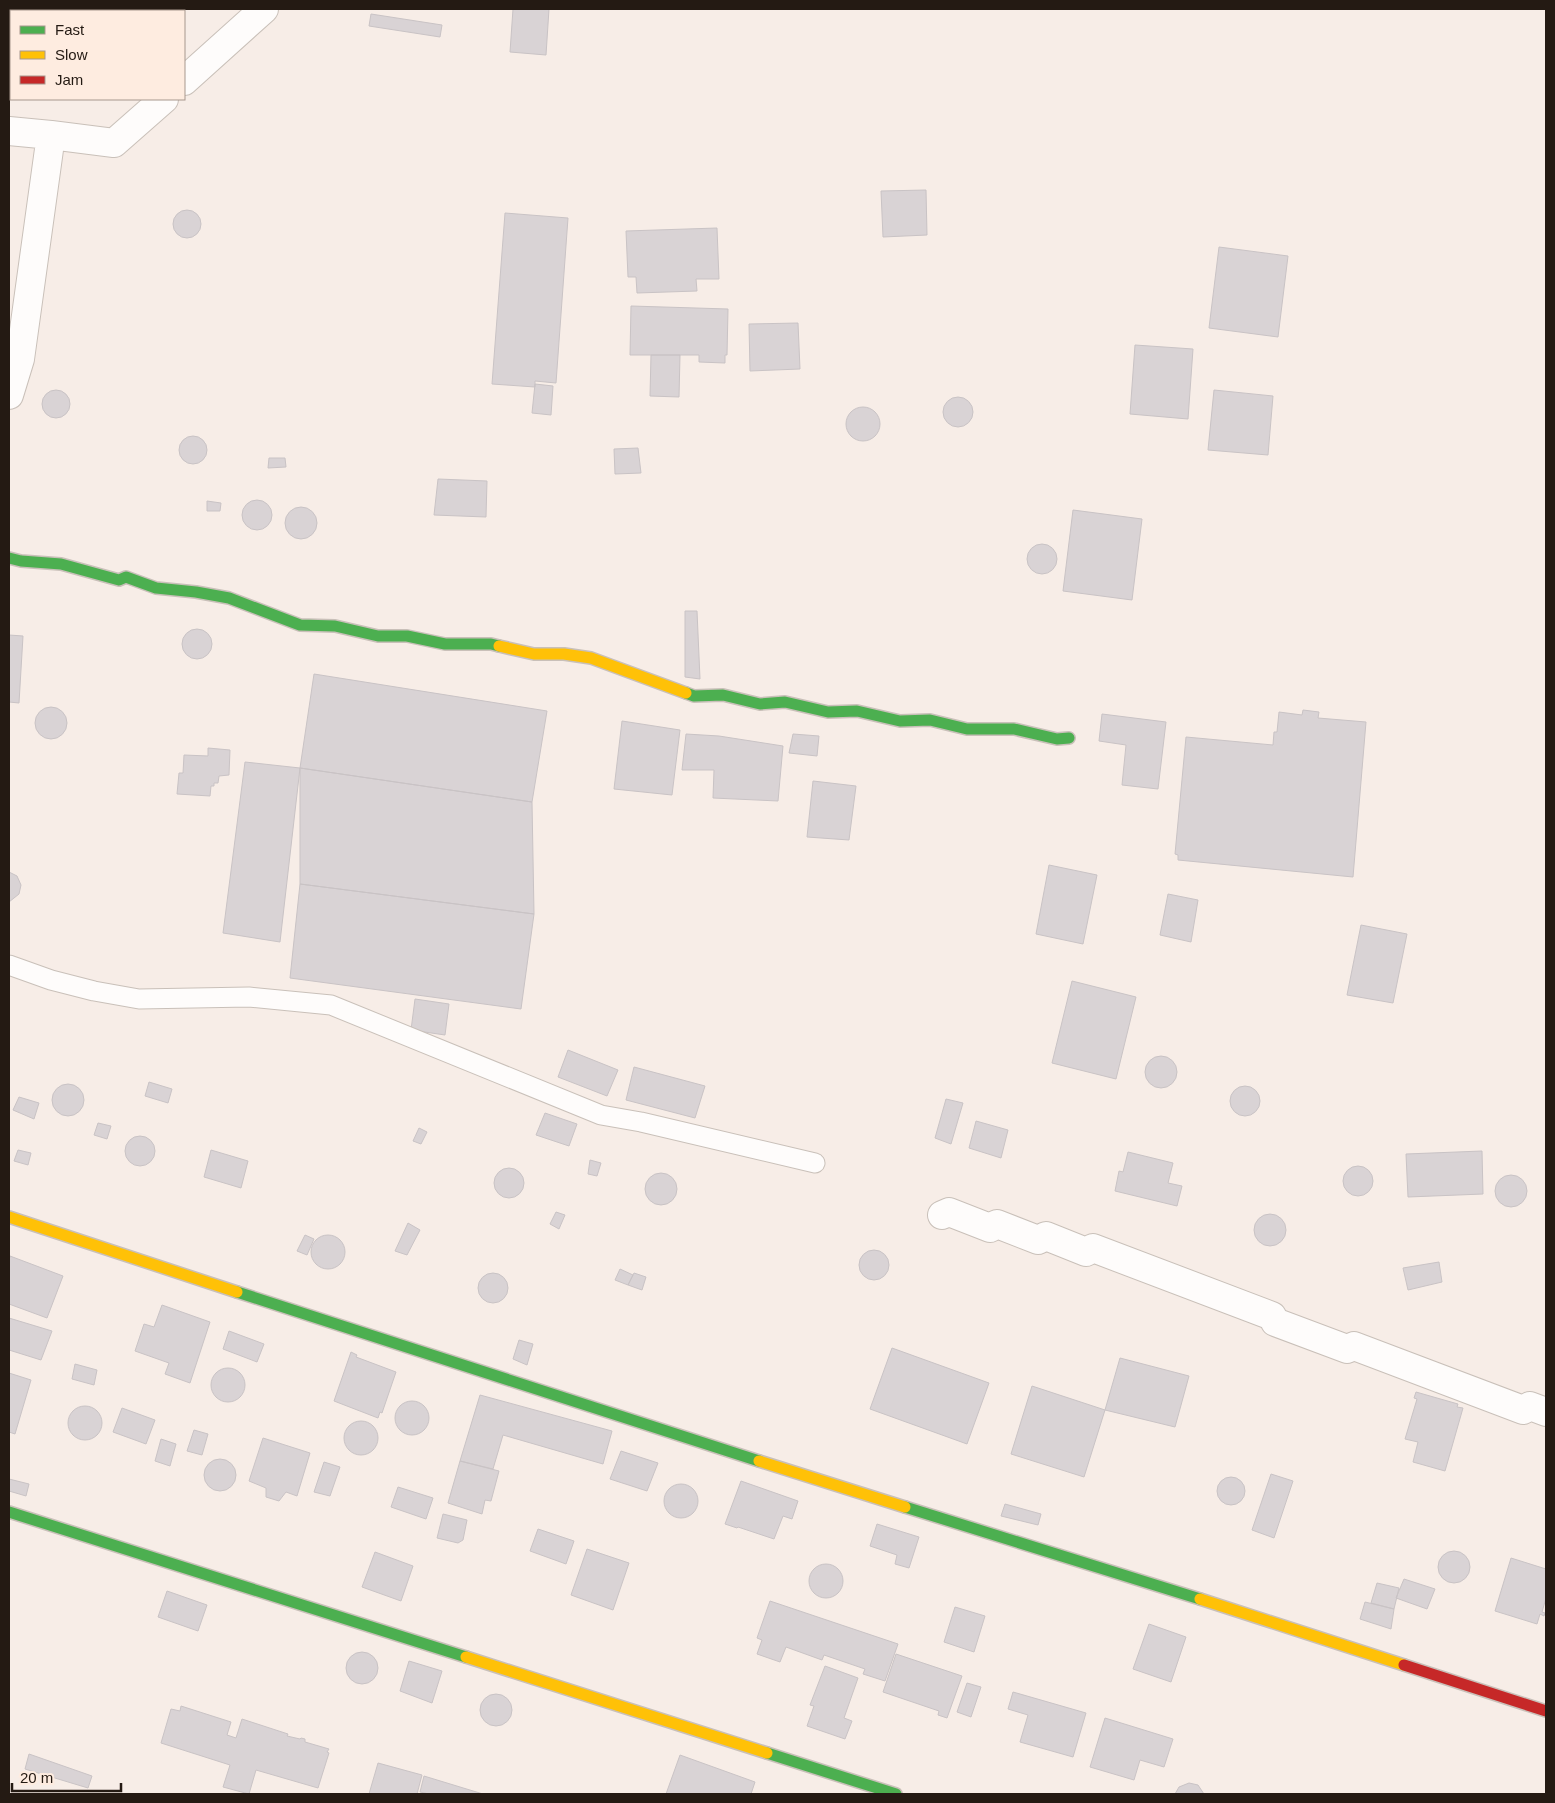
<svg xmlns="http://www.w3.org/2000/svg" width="1555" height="1803" font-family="Arial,sans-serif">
<rect width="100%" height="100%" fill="#f7ede7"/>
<path fill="#d9d3d5" stroke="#c9c3c5" d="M513,9H549L546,55L510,52Z
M371,14L442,25L440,37L369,26Z
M926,190L927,235L883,237L881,191Z
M173 224a14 14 0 1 1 28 0a14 14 0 1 1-28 0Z
M505,213L568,218L556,383L535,381V387L492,384Z
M717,228L719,279H696L697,291L637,293L636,277H628L626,231Z
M1219,247L1288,256L1278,337L1209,328Z
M631,306L728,309L727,355H725V363L699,362V355H630Z
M798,323L800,369L750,371L749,324Z
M1135,345L1193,349L1188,419L1130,414Z
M651,355H680L679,397L650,396Z
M535,384L553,386L551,415L532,413Z
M42 404a14 14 0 1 1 28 0a14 14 0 1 1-28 0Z
M1214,390L1273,396L1268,455L1208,450Z
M943 412a15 15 0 1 1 30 0a15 15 0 1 1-30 0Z
M846 424a17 17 0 1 1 34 0a17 17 0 1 1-34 0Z
M179 450a14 14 0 1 1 28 0a14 14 0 1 1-28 0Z
M638,448L641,473L615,474L614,449Z
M269,458H285L286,467L268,468Z
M438,479L487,481L486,517L434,515Z
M242 515a15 15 0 1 1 30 0a15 15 0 1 1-30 0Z
M207,501L221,503L220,511H207Z
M285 523a16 16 0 1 1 32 0a16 16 0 1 1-32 0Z
M1073,510L1142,519L1132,600L1063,591Z
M1027 559a15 15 0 1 1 30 0a15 15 0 1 1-30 0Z
M685,611H697L700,679L685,677Z
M182 644a15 15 0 1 1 30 0a15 15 0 1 1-30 0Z
M9,635L23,636L19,703L9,702Z
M314,674L547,711L532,802L300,768Z
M35 723a16 16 0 1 1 32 0a16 16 0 1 1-32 0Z
M1303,710L1319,712L1318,718L1366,722L1353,877L1178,860V855L1175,854L1186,737L1273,745L1274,732H1277L1279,712L1302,715Z
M1102,714L1166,722L1158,789L1122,785L1126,745L1099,741Z
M622,721L680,730L672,795L614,789Z
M686,734L719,736L783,746L778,801L713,798L714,770H682Z
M793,734L819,736L817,756L789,753Z
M208,748L230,750L229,775L219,776L218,783H214V786H211L210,796L177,794L179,773H183L184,755L208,756Z
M245,762L300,768L280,942L223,933Z
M300,768L532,802L534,914L300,884Z
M813,781L856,786L849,840L807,837Z
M1049,865L1097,875L1083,944L1036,934Z
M9,872L17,876L21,885L19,894L9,902Z
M300,884L534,914L521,1009L290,978Z
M1168,894L1198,900L1191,942L1160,935Z
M1361,925L1407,934L1393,1003L1347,995Z
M1072,981L1136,997L1116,1079L1052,1063Z
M415,999L449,1004L445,1035L411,1030Z
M568,1050L618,1070L607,1096L558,1077Z
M1145 1072a16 16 0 1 1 32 0a16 16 0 1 1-32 0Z
M634,1067L705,1086L695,1118L626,1100Z
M149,1082L172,1089L168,1103L145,1096Z
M52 1100a16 16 0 1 1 32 0a16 16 0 1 1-32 0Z
M1230 1101a15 15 0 1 1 30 0a15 15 0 1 1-30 0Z
M19,1097L39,1103L34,1119L13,1110Z
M946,1099L963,1103L951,1144L935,1138Z
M545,1113L577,1124L569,1146L536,1135Z
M976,1121L1008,1130L1001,1158L969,1148Z
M98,1123L111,1126L107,1139L94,1135Z
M419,1128L427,1132L421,1144L413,1141Z
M125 1151a15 15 0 1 1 30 0a15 15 0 1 1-30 0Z
M18,1150L31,1153L28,1165L14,1161Z
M211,1150L248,1161L241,1188L204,1177Z
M1482,1151L1483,1194L1408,1197L1406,1154Z
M1128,1152L1173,1163L1168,1183L1182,1186L1177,1206L1115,1191L1119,1171L1123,1172Z
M590,1160L601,1163L597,1176L588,1174Z
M1343 1181a15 15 0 1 1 30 0a15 15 0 1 1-30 0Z
M494 1183a15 15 0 1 1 30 0a15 15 0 1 1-30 0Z
M645 1189a16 16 0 1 1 32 0a16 16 0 1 1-32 0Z
M1495 1191a16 16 0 1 1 32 0a16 16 0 1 1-32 0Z
M556,1212L565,1215L559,1229L550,1224Z
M1254 1230a16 16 0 1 1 32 0a16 16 0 1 1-32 0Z
M408,1223L420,1230L407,1255L395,1251Z
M311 1252a17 17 0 1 1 34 0a17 17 0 1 1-34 0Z
M305,1235L314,1239L307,1255L297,1251Z
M859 1265a15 15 0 1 1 30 0a15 15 0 1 1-30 0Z
M10,1256L63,1276L47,1318L9,1304V1261Z
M1439,1262L1442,1282L1408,1290L1403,1268Z
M620,1269L633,1275L628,1285L615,1280Z
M478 1288a15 15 0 1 1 30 0a15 15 0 1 1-30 0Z
M634,1273L646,1277L642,1290L628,1285Z
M162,1305L210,1322L190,1383L165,1374L169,1363L135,1351L144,1324L154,1327Z
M9,1318L52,1331L41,1360L9,1350Z
M229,1331L264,1344L257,1362L223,1349Z
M519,1340L533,1344L527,1365L513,1359Z
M892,1348L989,1383L967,1444L870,1409Z
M351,1352L357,1355L356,1357L396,1372L382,1413L380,1412L378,1418L334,1401Z
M1120,1358L1189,1376L1175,1427L1105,1410Z
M75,1364L97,1370L94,1385L72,1379Z
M211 1385a17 17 0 1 1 34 0a17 17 0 1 1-34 0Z
M9,1373L31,1380L15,1434L9,1432Z
M1032,1386L1105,1410L1084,1477L1011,1454Z
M1416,1392L1458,1404L1457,1407L1463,1408L1445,1471L1413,1462L1418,1442L1405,1439L1417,1399L1414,1398Z
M480,1395L612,1431L603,1464L503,1435L493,1469L460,1461Z
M395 1418a17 17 0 1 1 34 0a17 17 0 1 1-34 0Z
M68 1423a17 17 0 1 1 34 0a17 17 0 1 1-34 0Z
M122,1408L155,1420L146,1444L113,1432Z
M344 1438a17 17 0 1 1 34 0a17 17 0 1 1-34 0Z
M194,1430L208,1434L202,1455L187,1451Z
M263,1438L310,1453L297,1496L286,1492L279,1501L266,1497V1488L249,1481Z
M161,1439L176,1444L170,1466L155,1461Z
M621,1451L658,1463L647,1491L610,1479Z
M204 1475a16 16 0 1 1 32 0a16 16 0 1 1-32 0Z
M460,1461L499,1471L491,1501L485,1500L482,1514L448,1503Z
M324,1462L340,1467L330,1496L314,1492Z
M1271,1474L1293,1481L1274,1538L1252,1530Z
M1217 1491a14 14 0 1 1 28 0a14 14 0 1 1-28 0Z
M9,1479L29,1484L26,1496L9,1491Z
M741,1481L798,1501L792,1519L783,1516L774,1539L738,1527L737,1528L725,1524Z
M664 1501a17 17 0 1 1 34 0a17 17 0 1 1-34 0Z
M398,1487L433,1498L426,1519L391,1507Z
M1005,1504L1041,1514L1038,1525L1001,1516Z
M443,1514L467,1520L463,1540L458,1543L437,1538Z
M877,1524L919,1537L909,1568L895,1564L897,1555L870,1546Z
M538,1529L574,1541L566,1564L530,1551Z
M587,1549L629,1563L613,1610L571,1595Z
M1438 1567a16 16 0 1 1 32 0a16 16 0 1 1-32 0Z
M375,1552L413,1566L401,1601L362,1587Z
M1511,1558L1546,1569V1598L1542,1612L1545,1613L1544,1616L1540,1614L1537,1624L1495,1611Z
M809 1581a17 17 0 1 1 34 0a17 17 0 1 1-34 0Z
M1404,1579L1435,1589L1427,1609L1396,1598Z
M1377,1583L1399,1588L1394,1609L1371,1603Z
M167,1591L207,1605L198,1631L158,1617Z
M770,1601L898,1644L885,1681L863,1674L865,1669L824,1655L822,1660L786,1647L780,1662L757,1654L762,1640L757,1638Z
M1365,1602L1394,1609L1391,1629L1360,1619Z
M955,1607L985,1616L974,1652L944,1642Z
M1149,1624L1186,1637L1171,1682L1133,1669Z
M346 1668a16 16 0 1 1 32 0a16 16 0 1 1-32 0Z
M896,1654L962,1676L947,1718L938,1715L939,1711L883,1692Z
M409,1661L442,1671L432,1703L400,1691Z
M825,1666L858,1678L844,1718L852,1721L845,1739L807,1726L814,1706L810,1705Z
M967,1683L981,1687L971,1717L957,1712Z
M1013,1692L1086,1713L1073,1757L1020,1742L1028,1715L1008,1709Z
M480 1710a16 16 0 1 1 32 0a16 16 0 1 1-32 0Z
M181,1706L231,1722L227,1735L236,1738L242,1719L288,1734L287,1736L300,1739L301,1738L305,1739V1742L329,1749L327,1752L329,1753L318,1788L256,1770L249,1794L223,1787L230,1765L161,1743L171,1709L180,1711Z
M1105,1718L1173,1739L1164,1767L1140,1760L1134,1780L1090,1767Z
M29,1754L92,1776L88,1788L25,1769Z
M680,1755L755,1782L751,1794H666Z
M378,1763L422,1775L417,1794H369Z
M424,1776L483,1794H429L420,1792Z
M1189,1783L1198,1785L1204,1794H1175L1179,1787Z"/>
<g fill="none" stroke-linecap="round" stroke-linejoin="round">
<defs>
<path id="lane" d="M9,965L51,980L94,991L139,999L249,997L331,1005L601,1115L641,1122L815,1163"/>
<path id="street" d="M184,81L264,9
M9,131L51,135
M9,395L20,359L51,135L114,143L164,99
M942,1215L949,1212L990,1228L997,1224L1038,1240L1046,1236L1086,1252L1093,1248L1272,1316L1275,1322L1347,1349L1354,1346L1523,1410L1530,1406L1546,1412"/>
<path id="fast" d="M9,558L21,561L61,564L119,580L126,577L156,588L196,592L229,598L300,625L335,626L378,636H407L445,644H491L499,646
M686,693L694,696L723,695L760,704L785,702L828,712L857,711L900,721L930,720L967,729H1014L1057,739L1069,738
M237,1292L759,1461
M905,1507L1200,1599
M9,1512L466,1657
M767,1753L896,1794"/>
<path id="slow" d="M499,646L534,654H564L591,658L686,693
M9,1217L237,1292
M759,1461L905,1507
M1200,1599L1404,1665
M466,1657L767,1753"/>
<path id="jam" d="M1404,1665L1546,1711"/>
</defs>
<use href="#lane" stroke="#c9c0b9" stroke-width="21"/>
<use href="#street" stroke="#c9c0b9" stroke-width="30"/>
<use href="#fast" stroke="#c9c0b9" stroke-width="14"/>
<use href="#slow" stroke="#c9c0b9" stroke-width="14"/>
<use href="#jam" stroke="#c9c0b9" stroke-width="14"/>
<use href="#lane" stroke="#fefcfb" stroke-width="19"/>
<use href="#street" stroke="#fefcfb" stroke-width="28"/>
<use href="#fast" stroke="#4caf50" stroke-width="11"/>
<use href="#slow" stroke="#ffc107" stroke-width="11"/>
<use href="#jam" stroke="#c62828" stroke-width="11"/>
</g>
<rect width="1555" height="1803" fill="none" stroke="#241a13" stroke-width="20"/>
<rect x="10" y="10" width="175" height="90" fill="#feece0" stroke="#a7988e"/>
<rect x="20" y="26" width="25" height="8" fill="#4caf50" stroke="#a7988e"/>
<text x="55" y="35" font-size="15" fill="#241a13">Fast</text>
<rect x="20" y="51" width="25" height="8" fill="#ffc107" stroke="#a7988e"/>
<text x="55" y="60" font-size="15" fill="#241a13">Slow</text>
<rect x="20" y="76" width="25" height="8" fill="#c62828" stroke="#a7988e"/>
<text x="55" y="85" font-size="15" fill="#241a13">Jam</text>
<path d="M12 1783v8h109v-8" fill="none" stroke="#241a13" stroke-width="2.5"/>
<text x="20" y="1783" font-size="15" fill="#241a13" stroke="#feece0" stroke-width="4" paint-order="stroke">20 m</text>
</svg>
